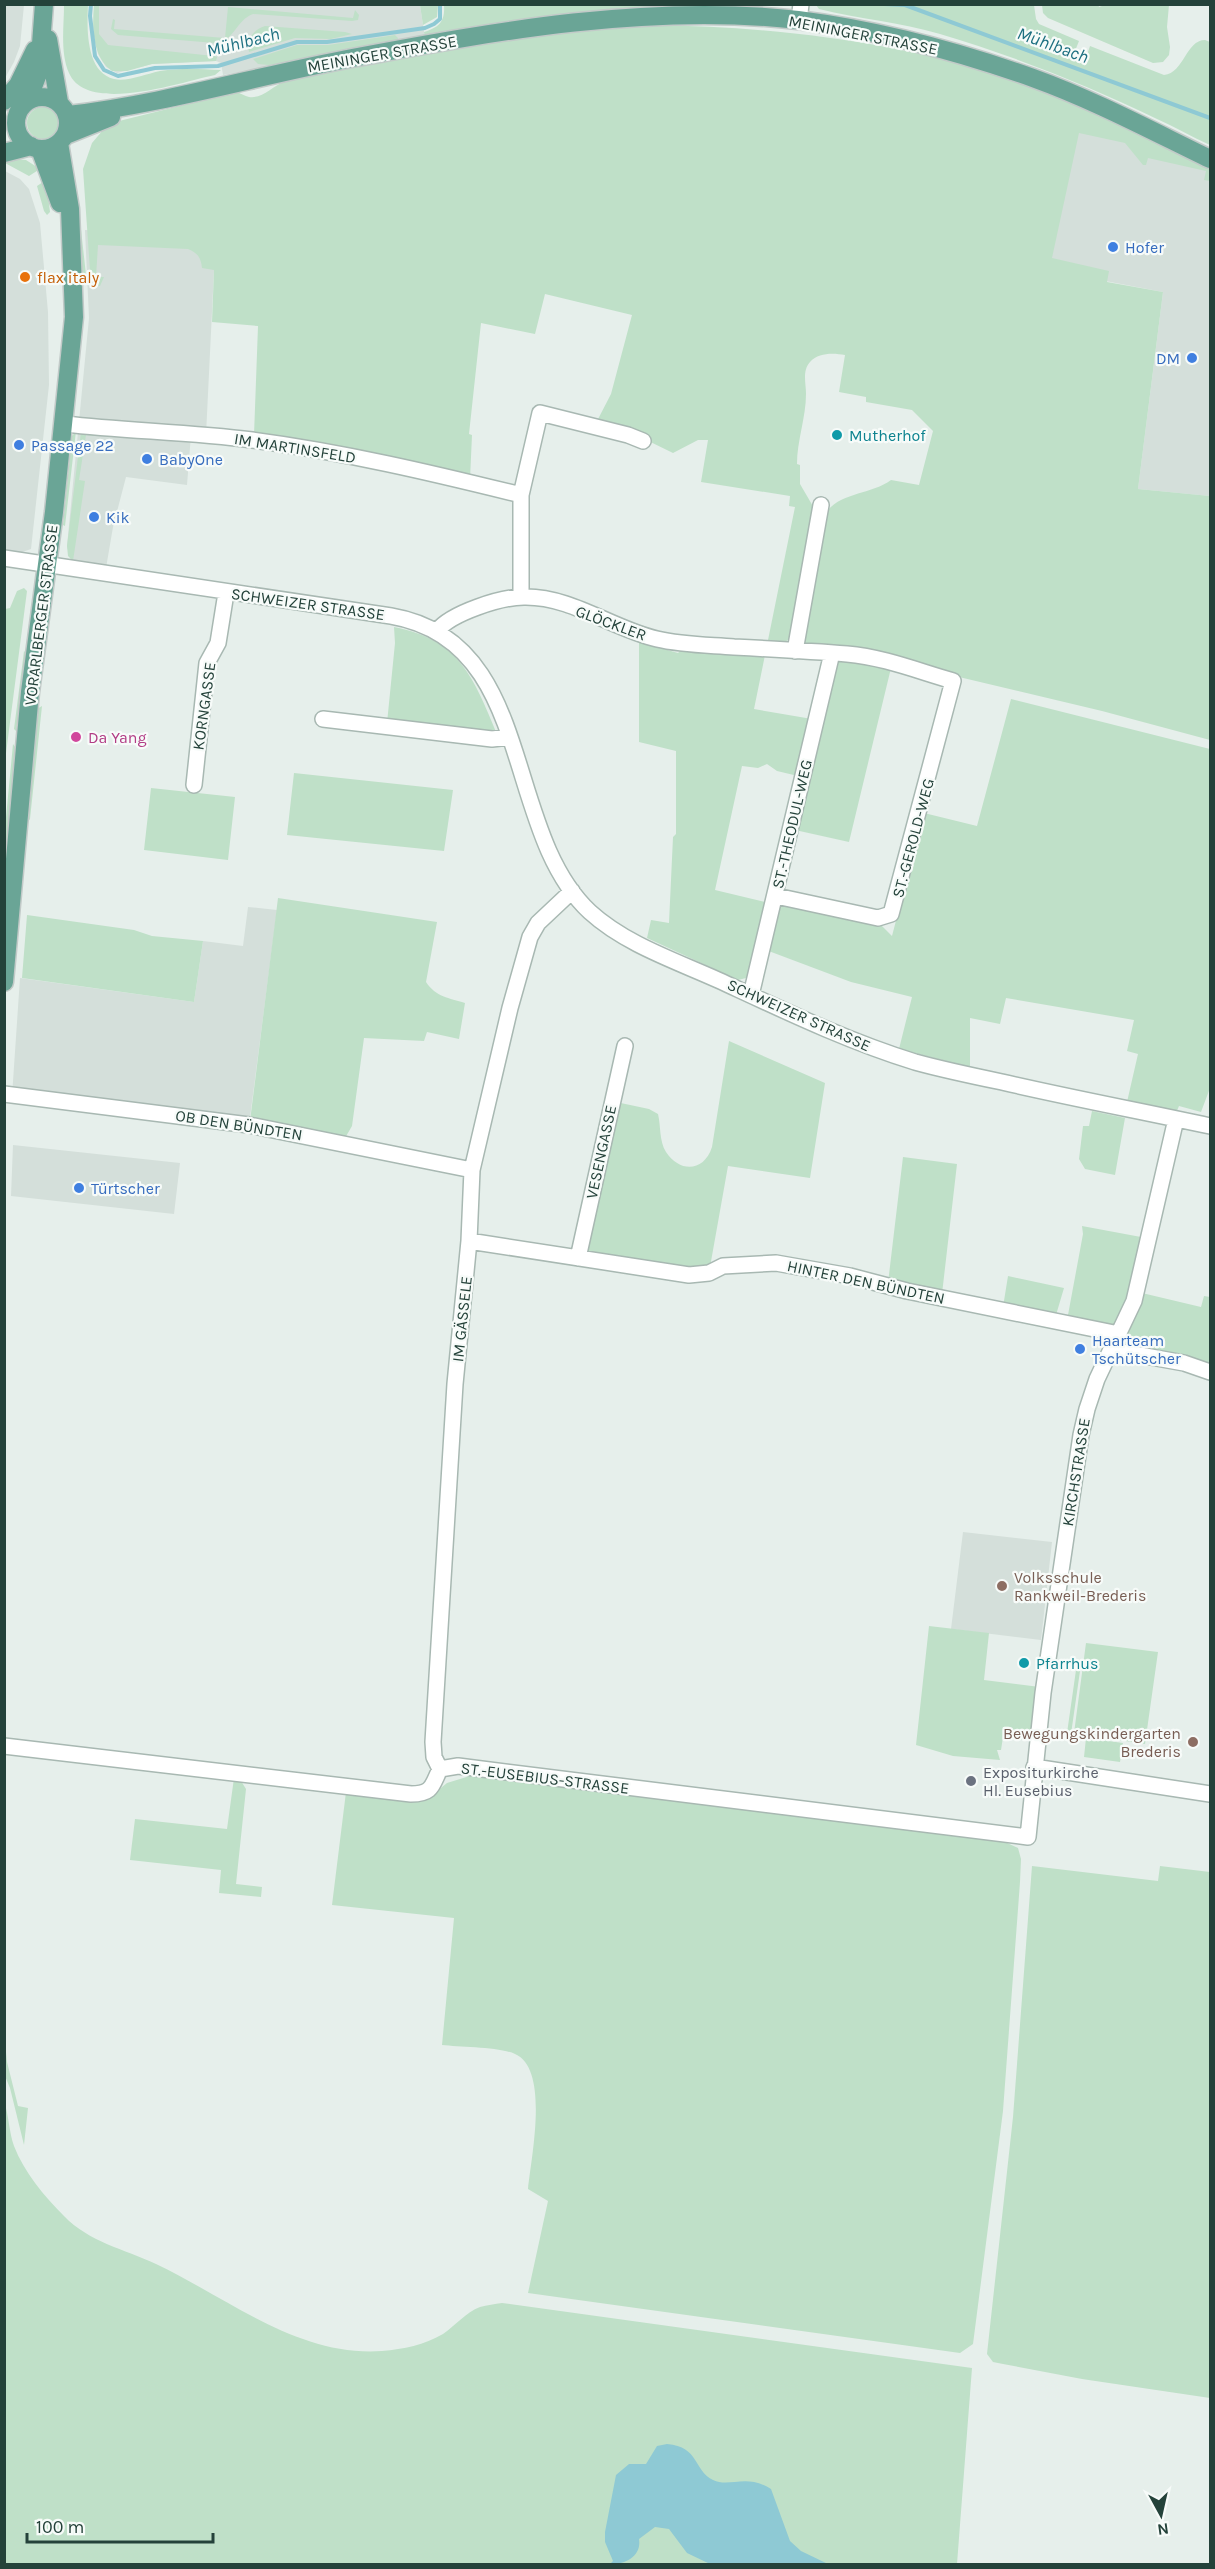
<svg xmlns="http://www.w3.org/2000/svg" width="1215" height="2569" font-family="Karla,sans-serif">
<rect width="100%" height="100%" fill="#e6efeb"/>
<path fill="#d4dfda" d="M5,4L24,5L20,46L14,62L5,78Z
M94,4L420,5L425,38L223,75L221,63L216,61L152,64L117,73L106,67L98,54L94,33Z
M1019,82L1137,130L1210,169V496L1138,489L1163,292L995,260Z
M5,171L20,179L29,189L40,223L48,312L49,385L31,549L5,558Z
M85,230L184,238L215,250L206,435H191L187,485L126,477L113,527L106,568L71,560L67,546L89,318Z
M248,907L277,910L249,1125L12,1096L20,978L194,1002L203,941L243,946Z
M13,1145L180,1163L174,1214L11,1196Z
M963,1532L1052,1542L1041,1640L951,1629Z"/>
<path fill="#bfe0c8" d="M1098,4L1099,7L1108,4L1169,5L1167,27L1170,47L1169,55L1163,62L1153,63L1048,18L1043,13L1042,5Z
M64,5H88C87,26 85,72 114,79C127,82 146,74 160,71C180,68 200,69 221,70L215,75C181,82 87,115 69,73C60,53 64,26 64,5Z
M94,5H99V34L108,45L214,56L217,57L216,61L152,64L127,71H112C92,56 92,28 94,5Z
M420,5H438L437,17L423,25Z
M444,5H777L653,8L425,38L424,32C440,27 445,21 444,5Z
M816,5H1034L1036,19L1039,24L1079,41L1073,56L1085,61L1090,46L1164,75C1184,73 1186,40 1205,40L1210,42V145C1192,137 1175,127 1157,119C1087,85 1014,56 940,34C900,22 859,19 819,9Z
M228,7L353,18L355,10L359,15L358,20L352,21L253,14C236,20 234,42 215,43L118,35L111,29L113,19L115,20L114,29L225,38Z
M653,25C788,27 919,44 1046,91C1103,112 1157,141 1210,169V181L1204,180L1206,171L1148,158L1146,165H1143L1125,143L1079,133L1052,258L1109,271L1107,282L1163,292L1138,489L1210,496V740L1102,711L959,677C912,655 856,653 806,646L803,642L825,514C839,492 871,495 891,480L919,485L933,431L912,410L866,402V397L839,392L845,355C834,353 819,352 810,362C802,371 806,383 806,394C806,417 797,441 797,464L800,465V484L814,508L790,638L784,643L767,645L795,507L789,506L790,496L701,482L708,440H698L673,453L630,432L596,423L611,394L632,315L545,294L535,334L481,323L469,434L472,435L470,479L254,435L258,326L212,322L214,270L202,268C201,258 198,253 188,249L98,245L96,277H104L100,286L91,285L83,169L92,143L103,130V125L236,92C240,93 245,96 249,97C263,99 272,86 284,82C406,55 529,33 653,25Z
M265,26L345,32L352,34L331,39L295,38L249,52C247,40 252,30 265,26Z
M395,35L398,38L397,43L269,65L258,64L253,59L297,45H328Z
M27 123a16 16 0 1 1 32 0a16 16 0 1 1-32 0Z
M5,158L26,160L40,169L29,176L5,163Z
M46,180L50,212L47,215L44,211L37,186Z
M76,184L87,284L83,280Z
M76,431L65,526L63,525L72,436Z
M81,432H95L94,436L86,435L79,480L85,481L73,561L68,556L67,546Z
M24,588L27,591L5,761V609L10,608L17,591Z
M394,627C460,640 473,677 497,734L387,723L395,643Z
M639,642L678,653L681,650L765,655L754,709L812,719L798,776L777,771L767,764L758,768L742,766L715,890L769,903L750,977L738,980L647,938L651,920L669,923L673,837L676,834V751L639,742Z
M24,651L26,653L16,731L14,729Z
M839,659L891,668L849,842L795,830L834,664Z
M1011,699L1210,749V1088L1201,1112L1179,1106L1176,1113L1127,1102L1138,1054L1127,1051L1134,1020L1006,998L1000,1024L970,1018V1067L899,1049L912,997L851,982L766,950L779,907L783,905L880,924L892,936L924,813L977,826Z
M42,706L30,819L27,823L37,709Z
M13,744L15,747L5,867V828Z
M294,773L453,790L444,851L287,835Z
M151,788L235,797L228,860L144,850Z
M278,898L437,922L426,982C436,997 449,998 465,1003L459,1039L427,1032L424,1041L364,1038L352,1126L345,1138L250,1121Z
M27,915L134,930L152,936L203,941L194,1002L22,978Z
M729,1041L825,1083L810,1178L728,1166L710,1267L702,1270L584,1256L616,1102L649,1109L658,1114C661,1126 659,1141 666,1152C680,1173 704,1172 712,1147Z
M1092,1111L1125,1118L1115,1175L1085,1169L1079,1159L1083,1126H1089Z
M903,1157L957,1164L942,1294L888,1283Z
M1082,1226L1141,1237L1127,1298L1114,1326L1071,1318L1068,1315L1083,1234Z
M1008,1276L1064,1288L1056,1315L1003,1307Z
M1142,1293L1201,1307L1204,1296L1210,1297V1369L1125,1345L1124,1337Z
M929,1626L989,1633L984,1680L1040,1687L1033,1741L1003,1737L1001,1750H997L1000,1760L953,1756L916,1745Z
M1086,1643L1158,1652L1145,1744L1074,1733Z
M1077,1663L1081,1664L1070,1741L1066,1740Z
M1086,1738L1123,1743L1120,1762L1084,1757Z
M473,1775L1005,1842L1018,1848L1021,1859L1020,1882L1003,2111L973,2344L960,2353L528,2293L548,2201L528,2189C531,2158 550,2069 515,2054C500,2047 460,2047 442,2045L454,1918L332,1905L346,1792L419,1801L426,1800L447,1783Z
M234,1778L241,1781L246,1789L236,1884L262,1887L261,1897L219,1893L221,1870L130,1860L135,1819L227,1829Z
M1032,1866L1158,1881L1160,1866L1210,1872V2398L1082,2379L1003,2364L993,2362L987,2354L1013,2117Z
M5,2042L7,2062L18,2106L28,2108L24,2145L10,2088L5,2076Z
M4,2101C9,2116 9,2132 14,2146C24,2172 44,2196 64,2216C89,2242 124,2249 156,2264C228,2298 298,2357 382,2351C404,2349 424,2345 443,2334C455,2326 466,2312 480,2307C487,2305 495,2304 502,2303L972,2368L957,2564H5Z"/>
<path fill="#8ec9d4" d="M667,2444C700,2447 693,2470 713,2480C730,2488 746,2473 771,2489L790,2541L801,2551L828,2564H710L687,2553L669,2529L655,2527L639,2539C642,2557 624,2565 610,2564L613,2561L605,2542V2532L616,2475L629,2464H646L657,2446Z"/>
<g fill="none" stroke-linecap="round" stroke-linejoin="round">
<path stroke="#8ec9d4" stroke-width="4" d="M91,4L90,16L95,56L104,70L118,76L155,68L218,66L297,42H327L425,28L434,24L440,19V4
M884,4L905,5L1210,118"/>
<defs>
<path id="minor" d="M799,21L801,4
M65,424C127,431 190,432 252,440C343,452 432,473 521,495
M4,558L391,616C537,641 501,829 590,912C625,944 676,961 718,980C783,1010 847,1041 915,1062C944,1070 973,1076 1002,1082C1071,1098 1141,1111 1210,1126
M521,597V495L540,413L628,435L643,441
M437,631C451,613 501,597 524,597C571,596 613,629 657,639C682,645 709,645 734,647C772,649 810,651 847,654C883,657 918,671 953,681L891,914L878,918L776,896
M795,651L821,505
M323,719L492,739L509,737
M194,785L207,663L218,643L226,593
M751,995L832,653
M4,1094L249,1125L472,1170
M469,1241L689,1275L709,1273L723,1266L776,1263L850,1276L907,1291L1119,1334
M578,1258L625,1046
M1112,1350L1184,1363L1210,1372
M4,1746L411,1794C433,1794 432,1785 440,1769L458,1766L1028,1837L1043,1693L1081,1435L1087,1409L1097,1379L1134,1301L1176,1119
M1034,1767L1210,1794
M440,1769L434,1757L433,1742L455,1384L469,1241L472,1170L510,1008L530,937L538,923L572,891"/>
<path id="major" d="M48,39L59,102
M16 123a26 26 0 1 1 52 0a26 26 0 1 1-52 0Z
M28,100L39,71L44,4
M4,101L18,85L35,50
M68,115C163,104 257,76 352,58C496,31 651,3 798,20C878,30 957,51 1033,78C1094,100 1152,131 1210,159
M66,135L111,117
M40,149L60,203
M4,153L31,146
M4,982L30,692L54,512L74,317L70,209L59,143"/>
</defs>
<use href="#minor" stroke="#a8b8b2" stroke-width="18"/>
<use href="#major" stroke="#c2cac8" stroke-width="21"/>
<use href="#minor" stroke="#fff" stroke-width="15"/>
<use href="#major" stroke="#6aa596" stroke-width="18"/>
</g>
<g fill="#3f7fe0" stroke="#f7fbf9" stroke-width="2">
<circle cx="1113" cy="247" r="6"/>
<circle cx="1192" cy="358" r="6"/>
<circle cx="19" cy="445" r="6"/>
<circle cx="147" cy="459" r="6"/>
<circle cx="94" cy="517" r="6"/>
<circle cx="79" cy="1188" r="6"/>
<circle cx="1080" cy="1349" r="6"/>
</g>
<circle fill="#e8710a" stroke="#f7fbf9" stroke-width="2" cx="25" cy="277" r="6"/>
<g fill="#0f9aa8" stroke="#f7fbf9" stroke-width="2">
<circle cx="837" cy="435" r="6"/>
<circle cx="1024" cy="1663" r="6"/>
</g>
<circle fill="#d1479c" stroke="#f7fbf9" stroke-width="2" cx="76" cy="737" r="6"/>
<g fill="#8d6e63" stroke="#f7fbf9" stroke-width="2">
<circle cx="1002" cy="1586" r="6"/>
<circle cx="1193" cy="1742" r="6"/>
</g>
<circle fill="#6b7280" stroke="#f7fbf9" stroke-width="2" cx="971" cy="1781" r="6"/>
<g text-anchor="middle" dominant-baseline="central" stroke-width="4.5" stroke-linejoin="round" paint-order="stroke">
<g font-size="16" fill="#24423a" stroke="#f7fbf9">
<text transform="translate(863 35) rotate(11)">MEININGER STRASSE</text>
<text transform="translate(382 54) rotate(-10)">MEININGER STRASSE</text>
<text transform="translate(295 448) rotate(9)">IM MARTINSFELD</text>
<text transform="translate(308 604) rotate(8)">SCHWEIZER STRASSE</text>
<text transform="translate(41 615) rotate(-83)">VORARLBERGER STRASSE</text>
<text transform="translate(611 623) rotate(20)">GLÖCKLER</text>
<text transform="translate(204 706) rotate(-82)">KORNGASSE</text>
<text transform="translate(792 824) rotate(-77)">ST.-THEODUL-WEG</text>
<text transform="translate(913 838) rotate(-75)">ST.-GEROLD-WEG</text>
<text transform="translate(799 1015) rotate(24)">SCHWEIZER STRASSE</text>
<text transform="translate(239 1125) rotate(9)">OB DEN BÜNDTEN</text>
<text transform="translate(601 1152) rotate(-78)">VESENGASSE</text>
<text transform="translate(866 1282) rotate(12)">HINTER DEN BÜNDTEN</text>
<text transform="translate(462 1319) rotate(-84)">IM GÄSSELE</text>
<text transform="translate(1076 1472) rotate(-81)">KIRCHSTRASSE</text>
<text transform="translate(545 1778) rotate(7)">ST.-EUSEBIUS-STRASSE</text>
</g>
<g font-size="16" fill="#366cbe" stroke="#f7fbf9" text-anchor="start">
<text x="1125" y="247">Hofer</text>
<text x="1180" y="358" text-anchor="end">DM</text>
<text x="31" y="445">Passage 22</text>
<text x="159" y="459">BabyOne</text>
<text x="106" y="517">Kik</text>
<text x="91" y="1188">Türtscher</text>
<text x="1092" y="1340">Haarteam<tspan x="1092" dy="18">Tschütscher</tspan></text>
</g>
<g font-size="16" fill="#c56008" stroke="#f7fbf9" text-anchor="start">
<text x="37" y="277">flax italy</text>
</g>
<g font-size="16" fill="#0d838f" stroke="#f7fbf9" text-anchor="start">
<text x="849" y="435">Mutherhof</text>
<text x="1036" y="1663">Pfarrhus</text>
</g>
<g font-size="16" fill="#b23c85" stroke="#f7fbf9" text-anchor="start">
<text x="88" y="737">Da Yang</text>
</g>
<g font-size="16" fill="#785e54" stroke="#f7fbf9" text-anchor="start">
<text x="1014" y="1577">Volksschule<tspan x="1014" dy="18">Rankweil-Brederis</tspan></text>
<text x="1181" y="1733" text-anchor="end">Bewegungskindergarten<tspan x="1181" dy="18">Brederis</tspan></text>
</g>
<g font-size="16" fill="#5b616d" stroke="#f7fbf9" text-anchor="start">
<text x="983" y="1772">Expositurkirche<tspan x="983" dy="18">Hl. Eusebius</tspan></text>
</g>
<g font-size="18" font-style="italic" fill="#1c6f80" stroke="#f7fbf9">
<text transform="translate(243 42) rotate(-14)">Mühlbach</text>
<text transform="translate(1053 45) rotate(20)">Mühlbach</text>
</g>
</g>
<rect width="1215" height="2569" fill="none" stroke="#24423a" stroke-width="12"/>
<g transform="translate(1161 2515) rotate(172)" stroke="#f7fbf9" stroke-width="4.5" paint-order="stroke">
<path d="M0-4.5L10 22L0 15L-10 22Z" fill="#24423a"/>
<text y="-9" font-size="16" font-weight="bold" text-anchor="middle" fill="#24423a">N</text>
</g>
<path d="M27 2533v9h186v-9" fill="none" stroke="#24423a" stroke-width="3"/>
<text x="36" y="2533" font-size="18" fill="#24423a" stroke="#f7fbf9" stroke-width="4.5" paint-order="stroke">100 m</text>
</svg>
